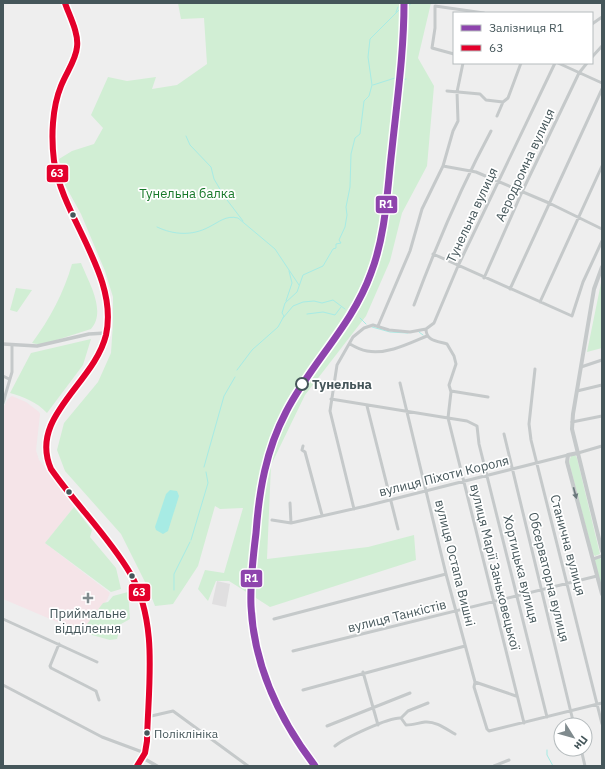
<svg xmlns="http://www.w3.org/2000/svg" width="605" height="769" font-family="'IBM Plex Sans',sans-serif">
<rect width="100%" height="100%" fill="#eee"/>
<path fill="#e0dfe0" d="M217,581L230,584L226,607L212,604Z"/>
<path fill="#f5e4e8" d="M12,396L26,402L39,412L40,414L36,450L39,460L74,507L45,543L110,593L107,600L81,632L3,599V408L8,399Z"/>
<path fill="#d1eed4" d="M178,3H431L418,58L434,86L427,166L402,213L390,261L366,316L305,395L271,465L267,559L368,547L414,535L416,560L270,607L229,581H216L208,601L198,589L205,570L224,573L243,508L220,509L215,506L198,566L173,604L155,606L148,588L121,534L65,471L57,450L64,423L98,382L111,353L113,323V297L105,271L81,214L65,185L59,159L72,151L94,144L103,128L91,115L108,77L127,81L156,77L152,89L177,85L207,64L204,18L181,19Z
M81,263C88,281 107,311 91,329L41,345L32,343C50,319 64,292 72,264Z
M602,278V348L587,352Z
M16,288L32,290L17,312L10,310Z
M91,339L83,365L47,413C37,402 24,397 10,393L31,353Z
M575,455L577,458L600,554L595,556L593,554L569,462L571,456Z
M74,507L92,530L90,537L116,568L121,589L111,592L45,543Z
M600,558L602,560V589L595,562V559Z
M128,592L130,619L121,624L117,639L110,640L81,632L103,603L108,602L113,596Z"/>
<path fill="#a7ebe4" d="M170,490L177,491L179,496L168,531L163,534L156,530L155,527L166,494Z"/>
<g fill="none" stroke-linecap="round" stroke-linejoin="round">
<path stroke="#a7ebe4" stroke-width="1" d="M396,12L398,7
M403,80L406,79
M373,85L395,78
M186,136L190,145L211,167L214,179L224,196L243,221
M157,227C174,235 192,236 209,227C219,222 226,215 238,218L275,249L299,285
M286,301L292,283L289,271
M307,314L323,312L335,315L341,307
M283,318L293,306L303,302L314,301L322,303L333,300L345,309
M360,318L366,324
M372,327L390,332L408,333
M419,332L423,335
M237,370L252,350L278,327L284,316L282,313L285,303L297,292L303,275L323,266L333,249L336,248V244L341,243L339,240L345,227L347,215L346,207L350,187L351,154L355,138L360,134L364,101L369,96L372,85L368,57L370,39L399,10H402L412,3
M204,467L224,396L235,377
M191,540L208,483L206,472
M174,590V574L190,542
M547,750V755L553,766"/>
<path stroke="#c5c9ca" stroke-width="3" d="M592,24L602,17
M454,54L432,48L435,28V6L484,13
M592,57L602,46
M558,63L602,83
M447,91L480,94L486,100L503,102
M497,116L503,102L508,98L521,63
M443,166L476,172L549,203L602,229
M433,254L572,316L583,282L602,241
M484,278L522,192L579,73L587,63
M510,289L602,89
M540,302L602,166
M414,305C436,246 461,187 491,131
M378,326L410,251L422,209L443,166L453,131L458,121L457,92L463,63
M426,329C426,341 437,341 447,344L454,356L456,364L449,385L451,392L448,418L524,723
M350,344C355,347 361,350 367,351C387,355 410,343 427,336
M581,367L602,360
M535,369L529,424L531,440L602,724
M3,376L9,379
M400,383L446,574L475,682L516,696
M451,391L488,397
M577,391L602,385
M331,399L448,418L467,421L477,426L479,444L547,717
M3,403L12,372V345
M367,406L398,529
M572,422L602,416
M504,434L574,725
M303,446L302,450L305,452L322,515
M578,453L602,446
M290,503L291,523
M354,509L330,411L337,365L353,337L364,328L373,325L389,330L410,332L426,329L434,323L458,266L555,63
M272,520L291,523L366,506L568,455
M593,559L602,556
M3,619L97,662
M274,619L446,574
M59,644L50,666L51,668L96,691L99,700
M293,651L597,576
M363,672L378,725
M475,682L474,687L487,729L489,731L602,703
M3,685L102,737L145,753
M303,690L465,646
M147,717L173,711L248,766
M401,718L406,725C413,725 418,723 425,722C436,721 446,729 455,734
M327,726L410,693
M335,746C345,738 389,717 401,718L408,711L428,703
M581,749L585,766
M494,766L509,760"/>
<path stroke="#c5c9ca" stroke-width="3.5" d="M3,344L37,346L89,334L106,333
M143,758L157,766"/>
<path stroke="#c5c9ca" stroke-width="4" d="M65,3C69,15 79,33 77,47C76,60 66,73 61,86C52,108 51,137 54,161C63,219 119,276 106,335C94,384 28,417 51,469C76,505 108,536 130,573C159,623 148,686 147,741L145,753L137,766
M602,267L594,289L573,414L572,429L602,551
M578,453L568,455L567,462L602,594"/>
<defs>
<path id="bus-1" d="M65,3C69,15 79,33 77,47C76,60 66,73 61,86C52,108 51,137 54,161C63,219 119,276 106,335C94,384 28,417 51,469C76,505 108,536 130,573C159,623 148,686 147,741L145,753L137,766"/>
</defs>
<use href="#bus-1" stroke="#fff" stroke-width="9"/>
<use href="#bus-1" stroke="#e4002b" stroke-width="6"/>
<defs>
<path id="rail-1" d="M315,766C279,719 254,667 251,606C250,582 253,557 256,533C259,491 266,450 286,412C311,363 352,326 371,273C386,234 387,191 392,149C397,101 404,52 404,3"/>
</defs>
<use href="#rail-1" stroke="#fff" stroke-width="10"/>
<use href="#rail-1" stroke="#8e44ad" stroke-width="7"/>
</g>
<defs><path id="oneway-solid" d="M-6-.8H1V-3.2L6.5 0L1 3.2V.8H-6Z"/></defs>
<use fill="#6b787c" href="#oneway-solid" transform="translate(575 493) rotate(75)"/>
<g fill="#45565a" stroke="#fff" stroke-width="1.5">
<circle cx="73" cy="215" r="3.5"/>
<circle cx="69" cy="492" r="3.5"/>
<circle cx="132" cy="576" r="3.5"/>
<circle cx="147" cy="733" r="3.5"/>
</g>
<circle fill="#fff" stroke="#45565a" stroke-width="2" cx="302" cy="384" r="6"/>
<path fill="#808b8e" stroke="#fff" stroke-width="1.5" d="M86 592h4v4h4v4h-4v4h-4v-4h-4v-4h4z"/>
<g text-anchor="middle" dominant-baseline="central" stroke-width="3.5" stroke-linejoin="round" paint-order="stroke">
<g font-size="12" fill="#45565a" stroke="#fff" text-anchor="start">
<text x="154" y="733">Поліклініка</text>
</g>
<g font-size="13" fill="#45565a" stroke="#fff">
<text transform="translate(525 165) rotate(-65)">Аеродромна вулиця</text>
<text transform="translate(472 215) rotate(-65)">Тунельна вулиця</text>
<text transform="translate(444 476) rotate(-14)">вулиця Піхоти Короля</text>
<text transform="translate(568 545) rotate(75)">Станична вулиця</text>
<text transform="translate(455 563) rotate(76)">вулиця Остапа Вишні</text>
<text transform="translate(495 567) rotate(76)">вулиця Марії Заньковецької</text>
<text transform="translate(521 569) rotate(76)">Хортицька вулиця</text>
<text transform="translate(549 577) rotate(76)">Обсерваторна вулиця</text>
<text transform="translate(397 616) rotate(-14)">вулиця Танкістів</text>
</g>
<g font-size="13" fill="#18792a" stroke="#fff">
<text x="187" y="193">Тунельна балка</text>
</g>
<g font-size="13" font-weight="bold" fill="#45565a" stroke="#fff" text-anchor="start">
<text x="312" y="384">Тунельна</text>
</g>
<g font-size="13" fill="#45565a" stroke="#fff">
<text x="88" y="613">Приймальне<tspan x="88" dy="15">відділення</tspan></text>
</g>
</g>
<g stroke="#fff" stroke-width="1.5">
<rect x="46" y="164" width="23" height="19" rx="4" fill="#e4002b"/>
<rect x="375" y="195" width="23" height="19" rx="4" fill="#8e44ad"/>
<rect x="240" y="569" width="23" height="19" rx="4" fill="#8e44ad"/>
<rect x="128" y="583" width="23" height="19" rx="4" fill="#e4002b"/>
</g>
<g font-size="11" text-anchor="middle" font-weight="bold" fill="#fff">
<text x="57" y="177">63</text>
<text x="386" y="208">R1</text>
<text x="251" y="582">R1</text>
<text x="139" y="596">63</text>
</g>
<rect width="605" height="769" fill="none" stroke="#45565a" stroke-width="8"/>
<rect x="453" y="12" width="140" height="52" fill="#ffffff" stroke="#b5bbbd"/>
<rect x="461" y="25" width="20" height="6" fill="#8e44ad" stroke="#b5bbbd"/>
<text x="489" y="32" font-size="12" fill="#45565a">Залізниця R1</text>
<rect x="461" y="45" width="20" height="6" fill="#e4002b" stroke="#b5bbbd"/>
<text x="489" y="52" font-size="12" fill="#45565a">63</text>
<g transform="translate(573 737) rotate(127)"><circle r="19" fill="#ffffff" stroke="#b5bbbd"/>
<path d="M0-3L7 15L0 10L-7 15Z" fill="#808b8e"/>
<text y="-6" font-size="11" font-weight="bold" text-anchor="middle" fill="#45565a">Пн</text>
</g>
</svg>
